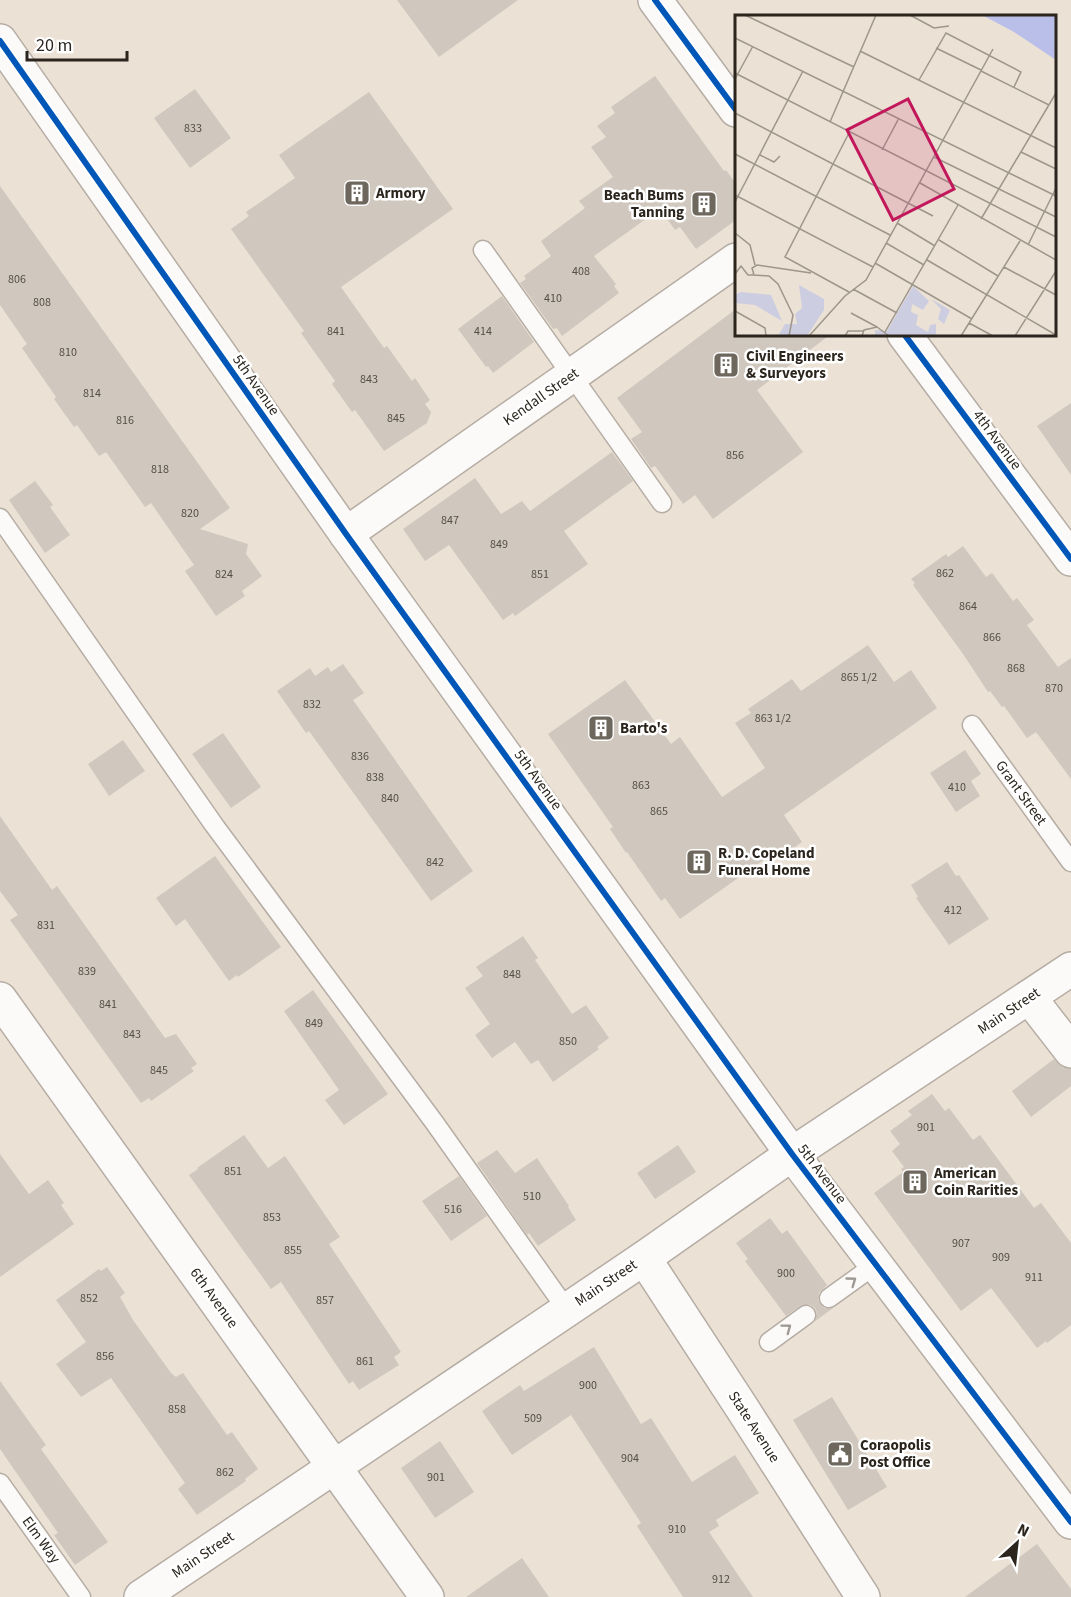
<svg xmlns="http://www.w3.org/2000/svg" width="1071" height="1597" font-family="'Source Sans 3',sans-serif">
<rect width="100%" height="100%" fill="#ebe1d5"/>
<path fill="#d0c8be" d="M397,0H518L439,57Z
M655,76L724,171L726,170L736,184V220L696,249L680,227L675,230L660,209L594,256L616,284L614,286L619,293L562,336L557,328L553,329L520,283L526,279L524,276L551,256L541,241L585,208L579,201L613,177L591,147L606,137L597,126L615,113L611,107Z
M195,89L231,138L190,168L154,118Z
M369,92L453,209L341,287L384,348L387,346L412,381L415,378L430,400L425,404L431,412L427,423L384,451L355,410L352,412L332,384L335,381L301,333L304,331L231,229L249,216L246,212L295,178L279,155Z
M0,186L230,508L200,529L248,544L246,554L262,576L242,591L245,596L216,616L185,571L194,565L151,503L145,507L106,452L99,456L77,425L74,427L54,399L56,397L22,348L27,344L0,305Z
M502,296L534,342L493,373L488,366L486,367L458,329Z
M736,309V334H831L757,390L803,452L713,519L695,495L683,504L655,466L651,468L631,439L642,432L617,398Z
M1071,403V475L1037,426Z
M612,452L633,481L564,531L588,564L515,616L513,613L503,620L449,545L425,561L403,529L475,478L501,514L522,501L530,511Z
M35,481L53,505L50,507L70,535L45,553L9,500Z
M963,546L986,577L992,573L1013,601L1017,598L1034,620L1027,625L1058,667L1071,658V779L1036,732L1027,738L1004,706L1002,707L990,691L988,692L963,654L913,585L915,583L911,579L946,554L948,557Z
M868,645L894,682L911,670L937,708L784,815L802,842L782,856L778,850L680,919L665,898L661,901L627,852L626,853L610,829L613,827L548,734L625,680L671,744L680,737L722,797L765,768L735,723L751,713L748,709L792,679L801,691Z
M343,664L364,693L353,700L473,871L431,901L309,731L306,733L277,691L310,668L315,676L328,667L331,672Z
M223,733L261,787L231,808L192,754Z
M123,740L145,771L109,796L88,764Z
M965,750L981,774L971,781L980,796L956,812L930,773Z
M0,816L52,890L57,886L165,1038L176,1034L197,1064L191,1068L194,1071L151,1101L149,1098L141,1103L10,920L18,915L0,891Z
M215,856L281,947L238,977L237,975L229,981L185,919L176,926L156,898Z
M947,862L956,876L959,875L989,919L949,945L916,898L918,897L911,885Z
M523,936L538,958L535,960L572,1014L586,1005L609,1038L597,1047L599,1049L553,1082L538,1060L531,1064L515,1042L492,1058L475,1035L490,1024L465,988L483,976L476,967Z
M313,990L388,1094L344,1125L325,1100L339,1090L284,1011Z
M1054,1059L1063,1068L1071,1069V1086L1031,1117L1012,1091Z
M932,1094L945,1111L949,1108L973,1140L980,1135L1034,1208L1041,1203L1071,1243V1325L1047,1343L1046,1341L1037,1348L991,1288L961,1311L874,1193L903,1172L901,1169L904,1167L892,1151L900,1144L890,1131L912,1115L908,1111Z
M244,1135L268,1168L285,1156L340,1237L329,1244L401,1352L394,1357L399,1365L359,1390L353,1381L349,1384L281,1282L271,1289L189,1175L198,1169L197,1168Z
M678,1145L696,1172L655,1199L637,1173Z
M497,1150L515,1173L537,1158L569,1206L568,1207L576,1220L538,1246L529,1233L527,1235L477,1163Z
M0,1154L29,1194L48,1180L64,1203L61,1205L74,1224L0,1277Z
M459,1176L487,1216L451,1241L422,1201Z
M770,1218L782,1234L787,1230L827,1285L819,1293L818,1300L824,1308H833L814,1322L817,1313L815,1308L810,1305L800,1306L786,1316L745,1261L748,1259L736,1243Z
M107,1267L125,1293L120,1297L133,1320L171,1373L176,1377L183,1373L227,1435L232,1432L258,1469L245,1479L246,1481L197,1515L178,1489L185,1483L111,1378L81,1397L56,1364L86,1342L56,1300L99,1269L101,1271Z
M594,1347L641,1424L651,1418L692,1482L735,1455L759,1493L716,1520L719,1526L709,1532L753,1597H683L637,1526L641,1523L571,1415L512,1455L482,1411L520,1385L524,1391Z
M0,1381L46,1445L41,1449L108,1542L75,1565L54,1535L58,1533L0,1449Z
M832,1397L887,1487L848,1510L793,1420Z
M440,1441L474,1492L435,1518L401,1468Z
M1037,1544L1071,1589V1597H965Z
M522,1558L549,1597H466Z"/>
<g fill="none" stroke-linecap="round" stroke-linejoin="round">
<defs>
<path id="lane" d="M483,250L662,503
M0,518L214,825L434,1122L567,1310
M972,725L1071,862
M829,1298L875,1265
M769,1342L806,1315
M0,1483L81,1597"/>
<path id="street" d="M346,534L736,260
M1029,997L1071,1051
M0,999L427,1597
M141,1597L644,1258"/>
<path id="secondary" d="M863,1597L742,1408L644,1258L792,1154L1071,969"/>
<path id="primary" d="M655,0L736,110
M0,41L346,534L792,1154L1071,1522
M904,334L1071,559"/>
</defs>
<use href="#lane" stroke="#b5ada4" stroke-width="21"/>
<use href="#street" stroke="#b5ada4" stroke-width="36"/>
<use href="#secondary" stroke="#b5ada4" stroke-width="36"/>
<use href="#primary" stroke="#b5ada4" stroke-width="36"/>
<use href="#lane" stroke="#fcfaf9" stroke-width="18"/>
<use href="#street" stroke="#fcfaf9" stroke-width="33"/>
<use href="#secondary" stroke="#fcfaf9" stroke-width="33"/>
<use href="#primary" stroke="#fcfaf9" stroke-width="33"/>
<defs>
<path id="cycleway" d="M655,0L736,110
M0,41L346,534L792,1154L1071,1522
M904,334L1071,559"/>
</defs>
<use href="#cycleway" stroke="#fff" stroke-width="10"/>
<use href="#cycleway" stroke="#0057b8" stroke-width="6"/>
</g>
<defs><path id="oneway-chevron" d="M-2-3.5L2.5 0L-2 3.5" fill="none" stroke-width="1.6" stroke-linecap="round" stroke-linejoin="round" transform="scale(1.5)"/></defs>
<g stroke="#9e9a96">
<use href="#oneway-chevron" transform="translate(852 1281) rotate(-36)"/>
<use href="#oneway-chevron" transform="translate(787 1328) rotate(-37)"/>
</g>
<defs>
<symbol id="building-square" viewBox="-11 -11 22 22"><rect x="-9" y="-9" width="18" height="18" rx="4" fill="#6e675d" stroke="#fff"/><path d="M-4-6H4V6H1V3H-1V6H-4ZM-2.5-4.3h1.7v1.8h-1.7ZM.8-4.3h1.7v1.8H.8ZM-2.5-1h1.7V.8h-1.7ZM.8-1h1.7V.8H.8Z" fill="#fff"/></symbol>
<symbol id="civic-square" viewBox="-11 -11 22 22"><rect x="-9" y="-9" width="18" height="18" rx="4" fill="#6e675d" stroke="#fff"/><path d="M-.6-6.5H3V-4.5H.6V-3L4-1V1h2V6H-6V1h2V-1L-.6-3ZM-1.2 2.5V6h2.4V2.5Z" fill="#fff"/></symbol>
</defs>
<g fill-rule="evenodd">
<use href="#building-square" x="342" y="178" width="30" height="30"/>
<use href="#building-square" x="689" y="189" width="30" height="30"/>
<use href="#building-square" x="711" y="350" width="30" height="30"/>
<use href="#building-square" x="586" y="713" width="30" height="30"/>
<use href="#building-square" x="684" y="847" width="30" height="30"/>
<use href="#building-square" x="900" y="1167" width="30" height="30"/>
<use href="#civic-square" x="825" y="1439" width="30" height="30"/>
</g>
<g text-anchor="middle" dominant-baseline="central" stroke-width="5" stroke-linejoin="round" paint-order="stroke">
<g font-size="12" fill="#544e45">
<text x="193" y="128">833</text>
<text x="581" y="271">408</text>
<text x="17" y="279">806</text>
<text x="553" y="298">410</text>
<text x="42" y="302">808</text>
<text x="336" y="331">841</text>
<text x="483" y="331">414</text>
<text x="68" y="352">810</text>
<text x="369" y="379">843</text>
<text x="92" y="393">814</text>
<text x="396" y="418">845</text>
<text x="125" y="420">816</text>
<text x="735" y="455">856</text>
<text x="160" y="469">818</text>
<text x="190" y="513">820</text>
<text x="450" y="520">847</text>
<text x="499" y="544">849</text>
<text x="945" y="573">862</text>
<text x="224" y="574">824</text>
<text x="540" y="574">851</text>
<text x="968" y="606">864</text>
<text x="992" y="637">866</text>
<text x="1016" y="668">868</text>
<text x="859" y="677">865 1/2</text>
<text x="1054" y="688">870</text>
<text x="312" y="704">832</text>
<text x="773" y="718">863 1/2</text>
<text x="360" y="756">836</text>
<text x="375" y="777">838</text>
<text x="641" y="785">863</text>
<text x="957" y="787">410</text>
<text x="390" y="798">840</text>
<text x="659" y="811">865</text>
<text x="435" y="862">842</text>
<text x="953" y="910">412</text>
<text x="46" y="925">831</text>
<text x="87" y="971">839</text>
<text x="512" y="974">848</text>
<text x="108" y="1004">841</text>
<text x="314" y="1023">849</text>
<text x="132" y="1034">843</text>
<text x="568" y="1041">850</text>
<text x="159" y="1070">845</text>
<text x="926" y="1127">901</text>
<text x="233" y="1171">851</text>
<text x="532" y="1196">510</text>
<text x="453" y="1209">516</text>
<text x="272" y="1217">853</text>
<text x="961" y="1243">907</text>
<text x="293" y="1250">855</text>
<text x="1001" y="1257">909</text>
<text x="786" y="1273">900</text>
<text x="1034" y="1277">911</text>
<text x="89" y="1298">852</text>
<text x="325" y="1300">857</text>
<text x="105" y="1356">856</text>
<text x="365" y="1361">861</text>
<text x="588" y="1385">900</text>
<text x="177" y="1409">858</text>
<text x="533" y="1418">509</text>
<text x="630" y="1458">904</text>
<text x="225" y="1472">862</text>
<text x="436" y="1477">901</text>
<text x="677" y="1529">910</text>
<text x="721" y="1579">912</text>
</g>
<g font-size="15" font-weight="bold" fill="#2b251d" stroke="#fff" text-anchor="start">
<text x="376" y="193">Armory</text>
<text x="684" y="195" text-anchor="end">Beach Bums<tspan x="684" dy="17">Tanning</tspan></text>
<text x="746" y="356">Civil Engineers<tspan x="746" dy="17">&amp; Surveyors</tspan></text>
<text x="620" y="728">Barto's</text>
<text x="718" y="853">R. D. Copeland<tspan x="718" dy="17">Funeral Home</tspan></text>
<text x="934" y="1173">American<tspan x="934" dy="17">Coin Rarities</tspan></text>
<text x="860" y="1445">Coraopolis<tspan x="860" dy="17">Post Office</tspan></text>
</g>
<g font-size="15" fill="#2b251d" stroke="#fff">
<text transform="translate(256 385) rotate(55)">5th Avenue</text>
<text transform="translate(541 397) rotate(-35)">Kendall Street</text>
<text transform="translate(997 440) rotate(53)">4th Avenue</text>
<text transform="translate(538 780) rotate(54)">5th Avenue</text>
<text transform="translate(1021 793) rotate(54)">Grant Street</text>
<text transform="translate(1009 1011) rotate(-34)">Main Street</text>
<text transform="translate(822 1174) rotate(53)">5th Avenue</text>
<text transform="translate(606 1283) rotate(-34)">Main Street</text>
<text transform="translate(214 1298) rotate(54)">6th Avenue</text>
<text transform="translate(754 1427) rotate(57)">State Avenue</text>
<text transform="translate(41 1540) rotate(54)">Elm Way</text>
<text transform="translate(203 1555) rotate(-34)">Main Street</text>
</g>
</g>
<g transform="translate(735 15)">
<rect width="321" height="321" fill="#ebe1d5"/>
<path d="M64,270L89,284V295L72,321H43L50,309H62L60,299L67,293ZM178,271L194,286L188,295L177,289L176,297L183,300L181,310L193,317L195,310L201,309V321H140V315L152,316ZM6,277L36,280L47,306L20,290L0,288V280ZM196,284L215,295L209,309L203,304L206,294Z" fill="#cdcde1"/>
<path d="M247,0H321V45L279,17Z" fill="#babfe9"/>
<path fill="none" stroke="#9e968b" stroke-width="1.5" d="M10,0L119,52M175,0L199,13L214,11M0,23L321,181M201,33L246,55M125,36L321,133M246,56L314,90M0,58L321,222M0,64L18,31M184,65L211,18L286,57L279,72M0,98L198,201M95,107L141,0M147,135L164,103M286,137L321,154M0,139L155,220M25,140L39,147L45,141M199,142L321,202M185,168L321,245M0,180L138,252M0,187L68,56M246,204L321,78M162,208L200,231M0,218L15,230L20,250M204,225L263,261M151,228L189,250M293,230L321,173M192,245L321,320M140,248L237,304M269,252L321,280M0,259L6,251L13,260H19M118,274L162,298M114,277L50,242L114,118M0,296L30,313L31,321M116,298L142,312M234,308L258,321M150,317L223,190M54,321L58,300L43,269L34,261L19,260L17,253L22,250L76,258M74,321L110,281L131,265L258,34M110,321L113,316H128M127,321L129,315L142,312L154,321M226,321L285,226M280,321L321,256"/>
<path fill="#c2185b" fill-opacity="0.15" stroke="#c2185b" stroke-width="3" d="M173,84L219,174L158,205L112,115Z"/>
<rect width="321" height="321" fill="none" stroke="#2b251d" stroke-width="3"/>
</g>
<g transform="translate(1017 1543) rotate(27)" stroke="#ffffff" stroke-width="4.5" paint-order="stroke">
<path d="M0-4.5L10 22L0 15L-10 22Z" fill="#2b251d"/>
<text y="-9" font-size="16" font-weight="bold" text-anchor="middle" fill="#2b251d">N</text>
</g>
<path d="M27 51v9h100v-9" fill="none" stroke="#2b251d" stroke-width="3"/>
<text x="36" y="51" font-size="18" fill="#2b251d" stroke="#ffffff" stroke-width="4.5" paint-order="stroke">20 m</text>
</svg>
